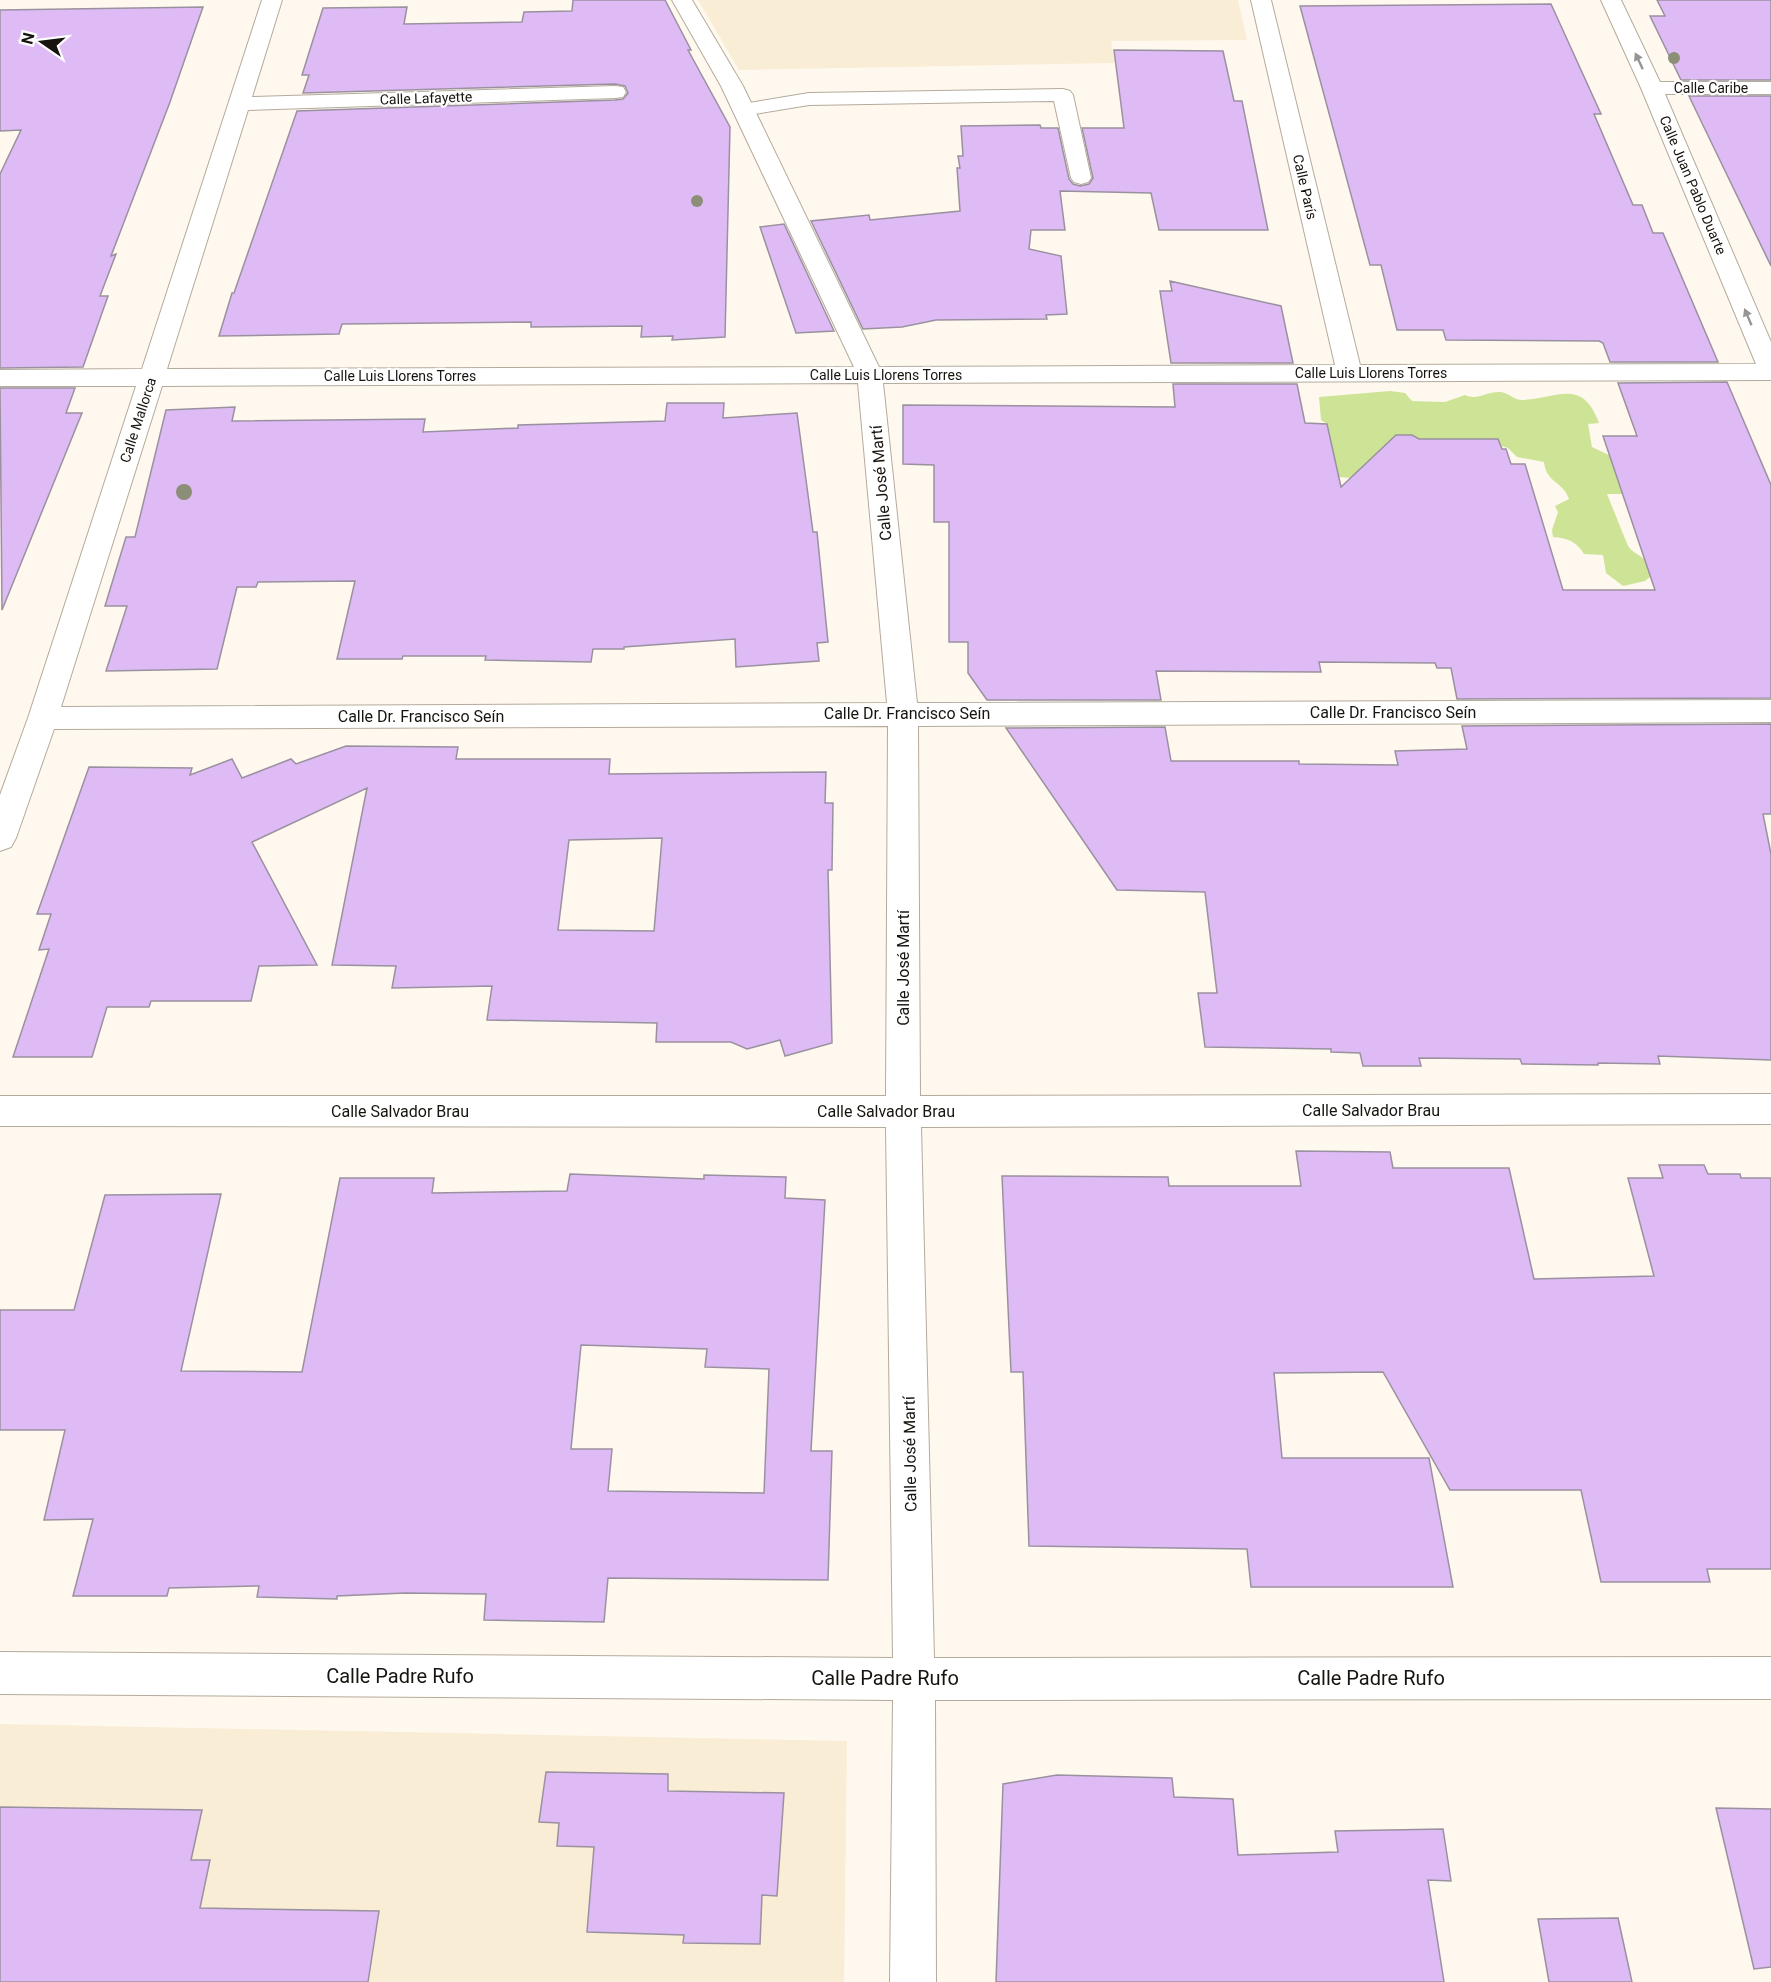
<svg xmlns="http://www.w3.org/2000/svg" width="1771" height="1982" font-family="Roboto,sans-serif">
<rect width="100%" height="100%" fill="#fef8ee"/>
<path fill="#faedd5" d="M698,0H1238L1247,40L1111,41L1115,63L739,70Z
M0,1724L847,1741L844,1982H0Z"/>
<path fill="#cde497" d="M1390,391L1405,393L1412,401L1445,402L1465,395C1478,401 1486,391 1501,392C1509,393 1514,400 1522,400C1557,399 1582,377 1599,423L1588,424L1592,447L1615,458L1629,494H1607L1628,546C1636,557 1650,558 1656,572L1645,581L1623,586L1606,573L1603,555L1584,554C1576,541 1567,538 1553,537L1552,530L1558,512L1555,506L1569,499C1563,481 1546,483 1544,462L1517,457L1508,448L1501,446L1498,439H1476L1423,448L1412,435H1396L1389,442L1363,552L1351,478L1339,477L1327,424L1321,420L1319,397Z"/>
<path fill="#debbf5" stroke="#9a91a0" stroke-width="1.5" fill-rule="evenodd" d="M573,0H665L691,50H688L730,127L725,337L672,340L673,336L641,337L642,326L531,327V322L342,324L339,334L219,336L232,293H234L297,111L615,100L623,99L628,93L625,86L615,84L303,93L309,75H302L323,8L407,7L404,24L522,22L524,12L572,11Z
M1657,0H1771V80H1681L1650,16H1665Z
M1551,4L1601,114H1594L1633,205H1642L1653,233H1663L1718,362H1610L1603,343L1599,341L1446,340L1443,330H1397L1381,265H1370L1300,6Z
M203,7L170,102L111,256L116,254L100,296H108L83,367L0,368V174L21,130L0,131V10Z
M1114,50L1223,51L1234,101H1242L1268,230H1159L1151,193L1060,191L1065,230H1031L1029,249L1061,256L1067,314L1046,315L1047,319L936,320L902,327L863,329L811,221L869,215L870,220L960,211L957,168H960L958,156H963L961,126L1040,125L1041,128H1058L1069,179L1073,184L1080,186L1089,184L1093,178L1082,128H1124Z
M1689,96H1771V266L1700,119Z
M784,224L834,331L796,333L760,227Z
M1170,281L1281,306L1293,363H1171L1160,291H1172Z
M1727,382L1771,485V698L1457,699L1451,668H1437L1435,663L1319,662L1321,672L1156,671L1161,700H987L968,673V642H949V522H934V465L903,464V405L1175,407L1173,384H1297L1305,423L1327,424L1341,487L1396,435H1412L1419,439H1498L1502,449H1506L1511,464H1525L1563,590H1655L1603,436H1637L1618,383Z
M0,388H75L66,413H82L2,610Z
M667,403H724L723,418L797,413L813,532H817L828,642L817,643L819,661L736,667L735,639L624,647V649H593L591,662L485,660L486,656H403L402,659H337L355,581L258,582L256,587H237L217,669L106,671L127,606H105L126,537H135L166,410L235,407L232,421L425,419L423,432L518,428V425L665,421Z
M1771,724V814H1763L1771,854V1060L1658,1056L1660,1064L1598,1063V1065L1522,1064L1520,1059L1419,1058L1421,1066H1363L1360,1053L1331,1052V1049L1205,1047L1198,993H1217L1205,892L1117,890L1006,728L1165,727L1171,761H1299V764L1398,765L1395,751L1467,749L1462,726Z
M346,746L458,747L456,759H610L609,774L826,772L825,803H833L832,870H828L832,1043L785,1056L780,1040L747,1049L731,1042H656L657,1023L487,1020L492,986L392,988L396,966L332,965L367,788L252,842L317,965L259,966L251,1001H151L149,1007H107L92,1057H13L49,949L39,950L51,914H37L89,767L192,768L190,775L232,759L242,778L291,759L296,764ZM662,838L654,931L558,930L569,840Z
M1296,1151L1390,1152L1393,1168H1509L1534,1279L1654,1276L1628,1178H1663L1659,1165H1704L1708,1174H1740L1741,1178H1771V1569H1707L1710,1582H1601L1581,1490H1450L1383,1372L1274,1373L1282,1458H1429L1453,1587H1251L1247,1549L1029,1546L1023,1372H1011L1002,1176L1168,1177L1169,1186H1301Z
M570,1174L704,1179V1175L786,1177L785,1198L825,1200L811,1451H832L828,1580L608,1578L604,1622L484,1620L486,1594L405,1593L337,1596V1599L257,1597L259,1586L169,1588L167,1596H73L93,1519L44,1520L65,1430H0V1310H74L105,1195L221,1194L181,1371L302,1372L340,1178H434L432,1193L567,1191ZM581,1345L707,1349L705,1367L769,1369L764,1493L608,1491L612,1449H571Z
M546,1772L668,1774V1791L784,1793L777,1896L762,1895L760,1944L683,1943L684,1935L587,1932L594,1847L557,1846L559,1823L539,1822Z
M1057,1775L1172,1778L1174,1797L1233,1799L1238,1855L1338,1852L1335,1831L1443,1829L1451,1881L1428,1880L1444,1982H996L1003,1784Z
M0,1807L202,1810L191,1860H210L200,1908L379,1911L368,1982H0Z
M1716,1808L1771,1809V1967L1754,1969Z
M1618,1918L1632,1982H1549L1538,1919Z"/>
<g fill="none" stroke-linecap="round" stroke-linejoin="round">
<defs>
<path id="service" d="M1063,89L1070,91L1073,95L1091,178L1088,182L1081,184L1074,182L1071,178L1054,101L809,105L743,116L736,114L733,110L736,106L743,104L809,93Z"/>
<path id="minor" d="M262,0H282L252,97L615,86L623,87L626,92L623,97L615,98L248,110L167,369L854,367L721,86L672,0H692L743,86L879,367L1335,365L1251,0H1271L1360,365L1756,364L1641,88L1601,0H1621L1660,82H1771V94H1665L1771,342V380L883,383L917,703L1771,700V722L918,726L920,1096L1771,1094V1124L921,1127L934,1658L1771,1657V1699L935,1700L936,1982H890L893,1700L0,1694V1652L893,1658L886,1127L0,1126V1096H886L888,726L54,729L16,838L11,847L0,851V795L28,718L136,386H0V370L142,369ZM858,383L887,703L61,707L162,386Z"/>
</defs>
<use href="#service" stroke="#b4ab9b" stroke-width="2"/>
<use href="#minor" stroke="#b4ab9b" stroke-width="2"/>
<use href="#service" fill="#fff" fill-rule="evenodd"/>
<use href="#minor" fill="#fff" fill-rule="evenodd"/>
</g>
<g fill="#8c8e77">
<circle cx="1674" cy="58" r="6"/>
<circle cx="697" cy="201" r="6"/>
<circle cx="184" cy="492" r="8"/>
</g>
<defs><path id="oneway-solid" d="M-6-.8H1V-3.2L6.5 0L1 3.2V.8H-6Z" transform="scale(1.5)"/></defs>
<g fill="#979593">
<use href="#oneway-solid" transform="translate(1639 61) rotate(-115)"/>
<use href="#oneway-solid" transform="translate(1748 317) rotate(-113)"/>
</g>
<g text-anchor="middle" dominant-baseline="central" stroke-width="4.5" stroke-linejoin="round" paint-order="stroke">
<g font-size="14" fill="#17140f" stroke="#fff">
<text x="1711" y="88">Calle Caribe</text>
<text transform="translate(426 98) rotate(-2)">Calle Lafayette</text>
<text transform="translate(1693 185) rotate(67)">Calle Juan Pablo Duarte</text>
<text transform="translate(1305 187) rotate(77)">Calle París</text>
<text x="1371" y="373">Calle Luis Llorens Torres</text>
<text x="886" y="375">Calle Luis Llorens Torres</text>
<text x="400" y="376">Calle Luis Llorens Torres</text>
<text transform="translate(138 420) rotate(-72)">Calle Mallorca</text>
</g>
<g font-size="16" fill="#17140f" stroke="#fff">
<text transform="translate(881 483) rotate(-95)">Calle José Martí</text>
<text x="1393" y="712">Calle Dr. Francisco Seín</text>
<text x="907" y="713">Calle Dr. Francisco Seín</text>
<text x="421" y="716">Calle Dr. Francisco Seín</text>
<text transform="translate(903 968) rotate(-90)">Calle José Martí</text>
<text x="1371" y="1110">Calle Salvador Brau</text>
<text x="400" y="1111">Calle Salvador Brau</text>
<text x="886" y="1111">Calle Salvador Brau</text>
<text transform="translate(910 1454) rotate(-91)">Calle José Martí</text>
</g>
<g font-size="20" fill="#17140f" stroke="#fff">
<text x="400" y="1676">Calle Padre Rufo</text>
<text x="885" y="1678">Calle Padre Rufo</text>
<text x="1371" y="1678">Calle Padre Rufo</text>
</g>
</g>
<g transform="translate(42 42) rotate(284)" stroke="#ffffff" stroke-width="4.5" paint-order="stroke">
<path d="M0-4.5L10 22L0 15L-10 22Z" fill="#17140f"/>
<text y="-9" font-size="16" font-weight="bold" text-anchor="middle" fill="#17140f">N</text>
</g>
</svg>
